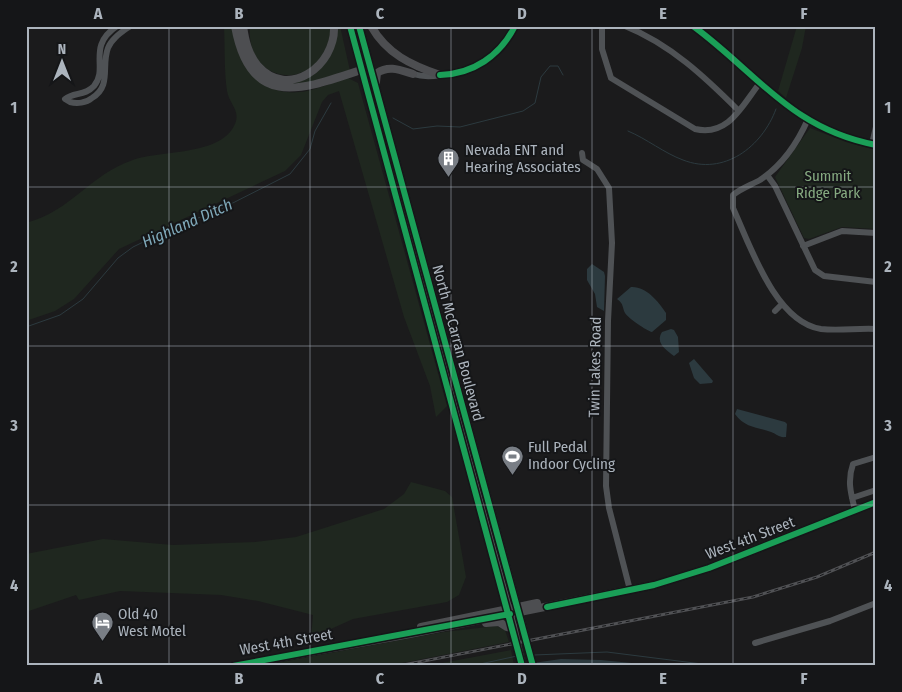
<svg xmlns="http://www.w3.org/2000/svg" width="902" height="692" font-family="'Fira Sans Condensed',sans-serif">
<rect width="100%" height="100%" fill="#1b1b1c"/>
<path fill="#1f271f" d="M224,26H232C238,66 261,100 307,91C321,88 334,82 348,78L358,83L447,406L436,417L430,386L404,317L339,91L328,95L322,102L301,155L285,171L119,249L74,299L55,311L26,321V223C73,210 89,175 133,160C160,150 219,156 234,126C242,111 229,104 227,91C224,70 225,47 224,26Z
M250,26H331C327,93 245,90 250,26Z
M336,26H340L350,71L308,85L277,84L259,74L261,71L276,79L317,72Z
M797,26H806L802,48L786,98L778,91Z
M810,128L846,142L876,150V229L842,227L809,239L804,238L775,177Z
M411,482L445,491L452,497L466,577L459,595L447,602L353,619L311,638L313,615L258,601L221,595L120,591L79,600L76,595L26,612V554L103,539L173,545L255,542L296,537L384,509L404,494Z
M496,626L505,630L509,642L387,666H260L444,632Z
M511,650L514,665L426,666L506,651Z"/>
<path fill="#2c3a3f" d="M592,264L604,272L605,276L604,311L597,307L595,294L587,280V269Z
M631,287C646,286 658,301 666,313V320L652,332C647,331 628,318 625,313C622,307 624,304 617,299Z
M671,329L674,330L678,337L679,352L674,356C666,350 655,343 662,332Z
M694,359L713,381L712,383L700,384L694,378L689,363Z
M737,409L785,422L787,424L786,437C779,438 777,434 771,432C757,427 745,428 735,414Z
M561,659L601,660L662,666H512Z"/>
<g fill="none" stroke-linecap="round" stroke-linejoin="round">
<path stroke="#2c3a3f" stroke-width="1" d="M393,118L413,129L437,126L460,127L523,111L535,103L541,77L550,66H558L563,75
M628,131C647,139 664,153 683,160C724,176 762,147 776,109
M26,327L60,315L83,299L118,258L133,247L178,225L215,212L290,174L310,149L315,131L331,103
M534,655L607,652L718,666
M471,666L517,656"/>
<path stroke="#4f5255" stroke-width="6" d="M117,26C86,47 109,68 94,86C85,96 74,92 65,99L70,102C77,104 86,103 92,98C112,86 101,66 108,48C112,38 122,32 130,26
M602,26V49L611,78L695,129C728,137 742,106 759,84
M625,26C670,44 705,77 739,111
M693,26C757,73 791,129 876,145
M413,74C423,77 430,77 440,75C475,70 498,60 515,26
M808,119C797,144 783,165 760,180C751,185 740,189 733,195V208C750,245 775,322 821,329C839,331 858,328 876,329
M872,144L876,127
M582,153L583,160L597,169L609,188L612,243L608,321L606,486L609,508L630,590
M767,175L775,186L815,270L824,276L876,282
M803,246L842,231L876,233
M775,311L782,304
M852,498L876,490
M855,510C851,494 847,481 853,464L876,457
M755,643L830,621L876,603"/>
<path stroke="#4d4e51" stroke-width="8" d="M235,26C250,110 301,90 361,70
M243,26C245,40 248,54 258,66C288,100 336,66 334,26
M350,26L513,626
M359,26L522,625
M371,26C387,54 411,65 440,75
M376,82L377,73C389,65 400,70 413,74
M486,623L499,622L507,627
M421,627L537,603
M233,666L410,634L654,585L709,568L876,502"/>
<defs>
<path id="rail" d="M398,666L753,597L817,577L876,552"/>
</defs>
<use href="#rail" stroke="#505154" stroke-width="3"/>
<use href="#rail" stroke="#151618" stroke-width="1" stroke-dasharray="4" stroke-linecap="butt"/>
<path stroke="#4d4e51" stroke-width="8" d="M522,625L533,666
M513,626L522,666"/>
<defs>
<path id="cycleway" d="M350,26L522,666
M359,26L533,666
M693,26C757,73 791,129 876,145
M440,75C473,74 500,56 515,26
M547,607L654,585L709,568L876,502
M233,666L510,614"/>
</defs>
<use href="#cycleway" stroke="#151618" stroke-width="9"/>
<use href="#cycleway" stroke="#1a9f57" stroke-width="6"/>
</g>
<path fill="none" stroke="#acb4bd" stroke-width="1" stroke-opacity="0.55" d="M169,26V666M310,26V666M451,26V666M592,26V666M733,26V666M26,187H876M26,346H876M26,505H876"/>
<defs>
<symbol id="building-pin" viewBox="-11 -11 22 30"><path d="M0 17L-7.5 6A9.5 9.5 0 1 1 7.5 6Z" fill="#797e85" stroke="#151618"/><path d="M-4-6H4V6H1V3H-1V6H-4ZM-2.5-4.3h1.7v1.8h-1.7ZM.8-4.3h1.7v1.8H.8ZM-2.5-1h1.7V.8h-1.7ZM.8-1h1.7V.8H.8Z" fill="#fff"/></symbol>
<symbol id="stadium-pin" viewBox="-11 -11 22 30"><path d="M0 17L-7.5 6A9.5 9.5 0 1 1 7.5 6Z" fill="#797e85" stroke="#151618"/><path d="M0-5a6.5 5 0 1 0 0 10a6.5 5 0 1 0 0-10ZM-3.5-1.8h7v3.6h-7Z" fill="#fff"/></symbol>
<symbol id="hotel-pin" viewBox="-11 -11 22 30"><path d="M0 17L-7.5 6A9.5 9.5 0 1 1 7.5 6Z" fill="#797e85" stroke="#151618"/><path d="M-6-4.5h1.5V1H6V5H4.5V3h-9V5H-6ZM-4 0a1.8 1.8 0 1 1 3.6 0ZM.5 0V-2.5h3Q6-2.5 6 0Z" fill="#fff"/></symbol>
</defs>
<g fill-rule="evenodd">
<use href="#building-pin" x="436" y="146" width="25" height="34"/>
<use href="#stadium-pin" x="500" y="444" width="25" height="34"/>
<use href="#hotel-pin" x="90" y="610" width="25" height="34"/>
</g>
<g text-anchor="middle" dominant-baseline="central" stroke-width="4" stroke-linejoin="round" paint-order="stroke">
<g font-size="15" fill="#acb4bd" stroke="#151618" text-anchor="start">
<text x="465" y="150">Nevada ENT and<tspan x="465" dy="17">Hearing Associates</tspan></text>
<text x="528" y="447">Full Pedal<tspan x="528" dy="17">Indoor Cycling</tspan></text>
<text x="118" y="614">Old 40<tspan x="118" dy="17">West Motel</tspan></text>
</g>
<g font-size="15" fill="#86aa81" stroke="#151618">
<text x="828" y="176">Summit<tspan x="828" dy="17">Ridge Park</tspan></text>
</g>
<g font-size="15" fill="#acb4bd" stroke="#151618">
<text transform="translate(458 343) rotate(75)">North McCarran Boulevard</text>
<text transform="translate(595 367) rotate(-89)">Twin Lakes Road</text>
<text transform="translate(750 538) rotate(-21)">West 4th Street</text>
<text transform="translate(286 642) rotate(-10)">West 4th Street</text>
</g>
<g font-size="16" font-style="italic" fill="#80aabb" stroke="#151618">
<text transform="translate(187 223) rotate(-24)">Highland Ditch</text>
</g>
</g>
<rect width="902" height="692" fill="none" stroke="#151618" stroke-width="55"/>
<g transform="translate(62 62)" stroke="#151618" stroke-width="4" paint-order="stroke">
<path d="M0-4L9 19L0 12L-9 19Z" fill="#acb4bd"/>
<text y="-8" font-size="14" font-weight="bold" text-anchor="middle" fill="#acb4bd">N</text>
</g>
<rect x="28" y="28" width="846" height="636" fill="none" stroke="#acb4bd" stroke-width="2"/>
<g font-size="16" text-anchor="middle" font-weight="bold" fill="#acb4bd">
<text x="98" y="19">A</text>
<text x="239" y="19">B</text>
<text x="380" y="19">C</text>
<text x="522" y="19">D</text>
<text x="663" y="19">E</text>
<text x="804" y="19">F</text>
<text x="14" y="113">1</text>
<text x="888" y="113">1</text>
<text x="14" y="272">2</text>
<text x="888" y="272">2</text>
<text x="14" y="431">3</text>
<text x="888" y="431">3</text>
<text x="14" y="591">4</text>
<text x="888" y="591">4</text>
<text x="98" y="684">A</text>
<text x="239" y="684">B</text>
<text x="380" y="684">C</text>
<text x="522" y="684">D</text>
<text x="663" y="684">E</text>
<text x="804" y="684">F</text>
</g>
</svg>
